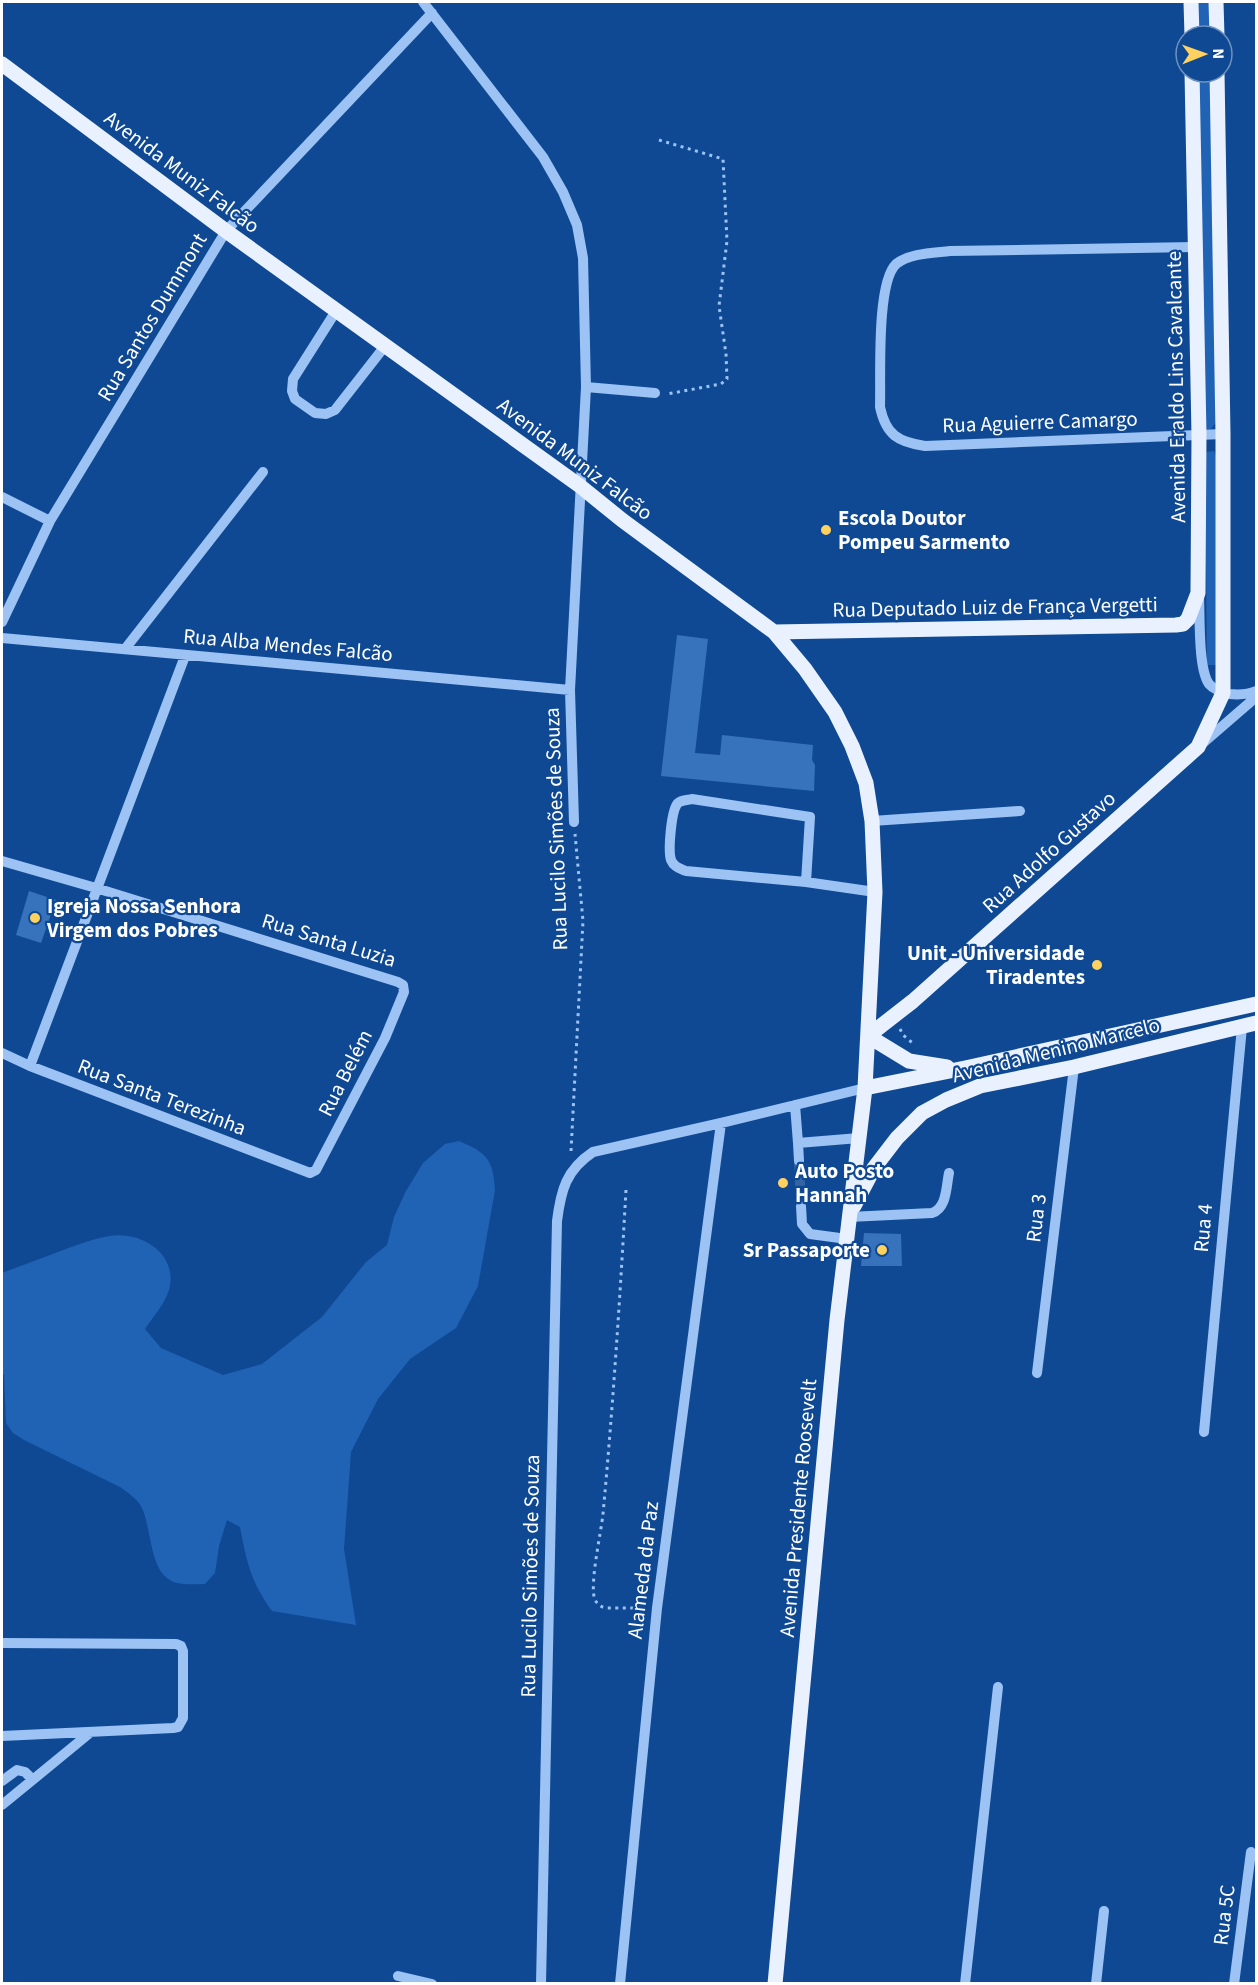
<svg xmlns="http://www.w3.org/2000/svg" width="1258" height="1985" font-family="'Source Sans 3',sans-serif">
<rect width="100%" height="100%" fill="#0f4994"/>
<path fill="#2062b4" d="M1195,2H1211V36H1195Z
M1196,72H1212L1216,422L1211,429L1206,430Z
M1214,451L1217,458L1216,665H1207L1205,461L1206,452Z
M459,1141C487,1153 493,1159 495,1190L478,1286L456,1328L410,1359L378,1399L351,1452L344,1549L356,1625L272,1611C250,1580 247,1563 240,1527L227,1520L219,1546L215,1573L205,1584C196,1584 186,1585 177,1583C148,1576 153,1529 141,1506C136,1498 127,1492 120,1487L24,1440L13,1433L6,1423L4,1375L2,1373V1273C23,1265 45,1257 66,1249C80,1244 95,1238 110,1236C142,1231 179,1255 169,1290C164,1305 153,1317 145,1329L161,1348L223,1375L262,1364L322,1317L366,1262L387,1245L394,1217L406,1191L423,1163L445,1144Z"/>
<path fill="#3772bd" d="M677,635L708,639L695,753L720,755L722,735L813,745L812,760L815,765L814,791L661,776Z
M29,891L56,900L41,943L16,935Z
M864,1233L901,1234L902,1266H861Z"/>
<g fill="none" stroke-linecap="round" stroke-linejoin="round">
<path stroke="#3364a4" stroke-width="10" stroke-dasharray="10 5" stroke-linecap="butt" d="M799,1161L801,1206"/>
<path stroke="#9cc3f4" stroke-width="3" stroke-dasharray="3 4.5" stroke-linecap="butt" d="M659,140L723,159L727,241L719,306L726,354L727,379L721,384L667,394
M900,1029L903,1035L915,1045
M571,1151L583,921L575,834
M626,1190C620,1298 613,1406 603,1514C601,1533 589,1586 595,1600C598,1605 601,1607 606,1608H643"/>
<path stroke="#9cc3f4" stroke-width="10" d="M423,2L543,157L563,192L577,225L583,258L586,387L570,690L574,822
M1195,247L950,251C933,253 910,253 896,264C876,283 881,378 880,407C886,435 898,442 925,446L1223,434
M336,311L293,379L292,391L295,399L315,413L326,414L335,410L385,346
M586,387L655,393
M2,497L50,521
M1199,596C1200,616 1198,669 1209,684C1214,690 1222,692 1229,694C1239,695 1247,695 1256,691
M2,622L50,521L226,231L432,13
M2,638L570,690
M125,649L263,472
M1203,743L1256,697
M872,821L1020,811
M2,861L96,888L398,982L403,985L404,992L385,1038L316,1170L310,1173L30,1066L2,1053
M806,882L810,817L692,799C688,800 681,800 678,803C671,810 668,851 671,860C674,867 679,868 686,871L806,882L875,892
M30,1066L185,656
M795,1105L798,1143
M799,1161L798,1143L859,1138
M801,1206L802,1224L810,1234L847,1239
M849,1217L932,1213C947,1208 946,1187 949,1173
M1037,1373L1074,1067
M1204,1432L1242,1027
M2,1643L176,1644L181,1646L183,1651V1718L178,1727L173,1728L2,1736
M2,1781L17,1770L25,1772L32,1779
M2,1805L91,1732
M398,1976L432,1984
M541,1984L557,1221C561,1190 566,1170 593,1152L721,1123L865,1088
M620,1984L657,1608L721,1123
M965,1984L998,1687
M1096,1984L1104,1911
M1234,1984L1251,1852"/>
<path stroke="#e9f1ff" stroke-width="15" d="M1191,2L1192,36
M1216,2L1217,36
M2,64L226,231L580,486L622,520L774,632L805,669L835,712L852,746L866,783L872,821L875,892L865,1088L837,1320L775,1984
M774,632L1176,625L1183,624L1188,619L1198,593L1199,435L1192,72
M868,1036L913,1001L1198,747L1223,693V434L1217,72
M868,1036L909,1061L947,1067
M865,1088L965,1068L1256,1004
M854,1206L874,1168L897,1138L922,1113L946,1100L980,1086L1074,1067L1256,1023"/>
</g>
<g fill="#ffd15f" stroke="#0f4994" stroke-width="2">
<circle cx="826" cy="530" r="6"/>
<circle cx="35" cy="918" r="6"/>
<circle cx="1097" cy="965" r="6"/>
<circle cx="783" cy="1183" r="6"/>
<circle cx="882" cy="1250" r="6"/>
</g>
<g text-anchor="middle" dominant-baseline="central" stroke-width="4.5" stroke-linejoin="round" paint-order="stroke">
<g font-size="21" fill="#fff" stroke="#0f4994">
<text transform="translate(182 172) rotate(37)">Avenida Muniz Falcão</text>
<text transform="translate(152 317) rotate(-59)">Rua Santos Dummont</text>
<text transform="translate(1176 387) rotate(-91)">Avenida Eraldo Lins Cavalcante</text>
<text transform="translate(1040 422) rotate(-2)">Rua Aguierre Camargo</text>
<text transform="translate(575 459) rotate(37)">Avenida Muniz Falcão</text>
<text transform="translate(995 607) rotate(-1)">Rua Deputado Luiz de França Vergetti</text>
<text transform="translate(288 645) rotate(5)">Rua Alba Mendes Falcão</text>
<text transform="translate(556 829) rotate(-92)">Rua Lucilo Simões de Souza</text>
<text transform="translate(1049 852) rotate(-42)">Rua Adolfo Gustavo</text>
<text transform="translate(329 940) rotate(17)">Rua Santa Luzia</text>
<text transform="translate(1056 1050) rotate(-14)">Avenida Menino Marcelo</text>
<text transform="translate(345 1073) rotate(-63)">Rua Belém</text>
<text transform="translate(162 1097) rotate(21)">Rua Santa Terezinha</text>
<text transform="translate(1036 1218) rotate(-83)">Rua 3</text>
<text transform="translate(1203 1228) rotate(-85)">Rua 4</text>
<text transform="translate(798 1508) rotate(-85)">Avenida Presidente Roosevelt</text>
<text transform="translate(643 1570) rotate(-83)">Alameda da Paz</text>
<text transform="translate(530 1576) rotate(-89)">Rua Lucilo Simões de Souza</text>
<text transform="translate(1224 1915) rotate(-83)">Rua 5C</text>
</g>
<g font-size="21" font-weight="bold" fill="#fff" stroke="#0f4994" text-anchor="start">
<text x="838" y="518">Escola Doutor<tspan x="838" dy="24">Pompeu Sarmento</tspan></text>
<text x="47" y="906">Igreja Nossa Senhora<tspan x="47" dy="24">Virgem dos Pobres</tspan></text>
<text x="1085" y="953" text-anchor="end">Unit - Universidade<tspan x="1085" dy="24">Tiradentes</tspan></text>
<text x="795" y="1171">Auto Posto<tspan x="795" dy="24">Hannah</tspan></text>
<text x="870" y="1250" text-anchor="end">Sr Passaporte</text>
</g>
</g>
<rect width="1258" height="1985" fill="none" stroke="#ffffff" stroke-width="6"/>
<g transform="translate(1204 54) rotate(89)"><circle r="28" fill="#0f4994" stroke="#6f92bf" stroke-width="1.5"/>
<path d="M0-4.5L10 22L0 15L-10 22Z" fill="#ffd15f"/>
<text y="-9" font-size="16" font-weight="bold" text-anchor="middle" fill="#ffffff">N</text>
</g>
</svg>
